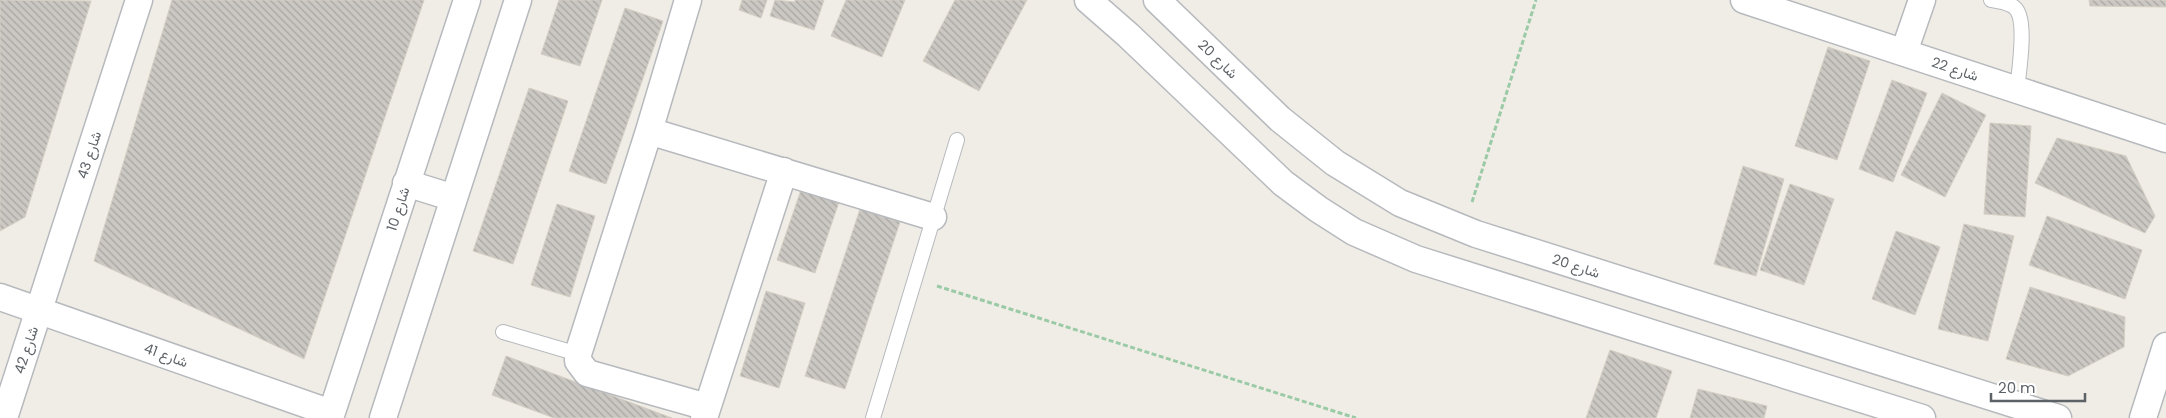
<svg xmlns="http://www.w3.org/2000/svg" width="2166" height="418" font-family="Poppins,Vazirmatn,sans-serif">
<defs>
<pattern id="building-back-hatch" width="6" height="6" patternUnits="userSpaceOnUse" patternTransform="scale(1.25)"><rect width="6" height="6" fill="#cbc8c3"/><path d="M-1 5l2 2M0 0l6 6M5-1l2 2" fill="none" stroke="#a8a6a2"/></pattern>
</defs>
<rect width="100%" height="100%" fill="#f0ede6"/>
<path fill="url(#building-back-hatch)" stroke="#d5cfc3" d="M0,0L91,1L25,217L0,231Z
M172,0H424L304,359L94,261Z
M559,0H602L580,66L541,54Z
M742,0H767L761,18L739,10Z
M775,0L795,2V0H824L814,30L770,16Z
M846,0H905L882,57L831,36Z
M955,0H1027L979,91L923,61Z
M2089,0H2166V7L2090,6Z
M625,8L663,21L606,184L569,171Z
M1828,47L1870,61L1837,160L1795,146Z
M1892,80L1927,93L1893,182L1859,169Z
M529,88L568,101L513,264L473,251Z
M1942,93L1986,115L1945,197L1901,175Z
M1990,123L2031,126L2025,217L1984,214Z
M2057,138L2126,156L2155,216L2145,233L2035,183Z
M1743,166L1784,179L1756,276L1714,264Z
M803,184L841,196L815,273L777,260Z
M1790,184L1834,199L1804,285L1760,270Z
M557,204L595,216L570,297L531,285Z
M860,209L900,222L845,389L805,376Z
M2047,216L2142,250L2125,299L2029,265Z
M1964,224L2014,236L1988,341L1938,329Z
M1896,231L1940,247L1915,315L1872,299Z
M2030,287L2125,317L2124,347L2068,376L2006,359Z
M766,291L805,303L779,388L740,376Z
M1610,350L1672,371L1656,418H1586Z
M506,356L672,418H554L492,395Z
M1698,389L1767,406L1764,418H1690Z"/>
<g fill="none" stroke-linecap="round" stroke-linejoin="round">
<defs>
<path id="service" d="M1991,0C2000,2 2010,2 2016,9C2027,22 2019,71 2017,89
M503,332L578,354
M873,418L957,140"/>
<path id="minor" d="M688,0L649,131L578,354V361L587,373L707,407
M1088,0L1128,35L1283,183L1318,209L1354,232L1416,259L1922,418
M1157,0L1280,119L1335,163L1400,203L1476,234L2058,418
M1744,0L2166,139
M1904,52L1922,0
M649,131L933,217
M406,183L454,198
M0,297L331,413
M4,418L139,0
M330,418L467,0
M383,418L518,0
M704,418L784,171
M2143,418L2166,346"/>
</defs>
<use href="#service" stroke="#b6b9bd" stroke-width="16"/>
<use href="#minor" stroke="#b6b9bd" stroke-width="29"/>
<path stroke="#9acaa6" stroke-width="3" stroke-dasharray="5 2.5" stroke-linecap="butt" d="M1472,202L1536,0
M937,286L1356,418"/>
<use href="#service" stroke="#fff" stroke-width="14"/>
<use href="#minor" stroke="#fff" stroke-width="26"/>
</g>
<g text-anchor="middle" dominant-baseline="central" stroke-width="4" stroke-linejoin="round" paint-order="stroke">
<g font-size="14" fill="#5d6267" stroke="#fff">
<text transform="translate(1218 59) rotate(44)">شارع 20</text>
<text transform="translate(1955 69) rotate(18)">شارع 22</text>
<text transform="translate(89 155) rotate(-72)">شارع 43</text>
<text transform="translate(398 209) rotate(-72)">شارع 10</text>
<text transform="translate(1576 266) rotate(18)">شارع 20</text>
<text transform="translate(26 350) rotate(-72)">شارع 42</text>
<text transform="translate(166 355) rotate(20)">شارع 41</text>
</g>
</g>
<path d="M1991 393v8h94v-8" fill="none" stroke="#5d6267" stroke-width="2.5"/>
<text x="1998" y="393" font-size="15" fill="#5d6267" stroke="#ffffff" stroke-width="4" paint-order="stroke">20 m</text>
</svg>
